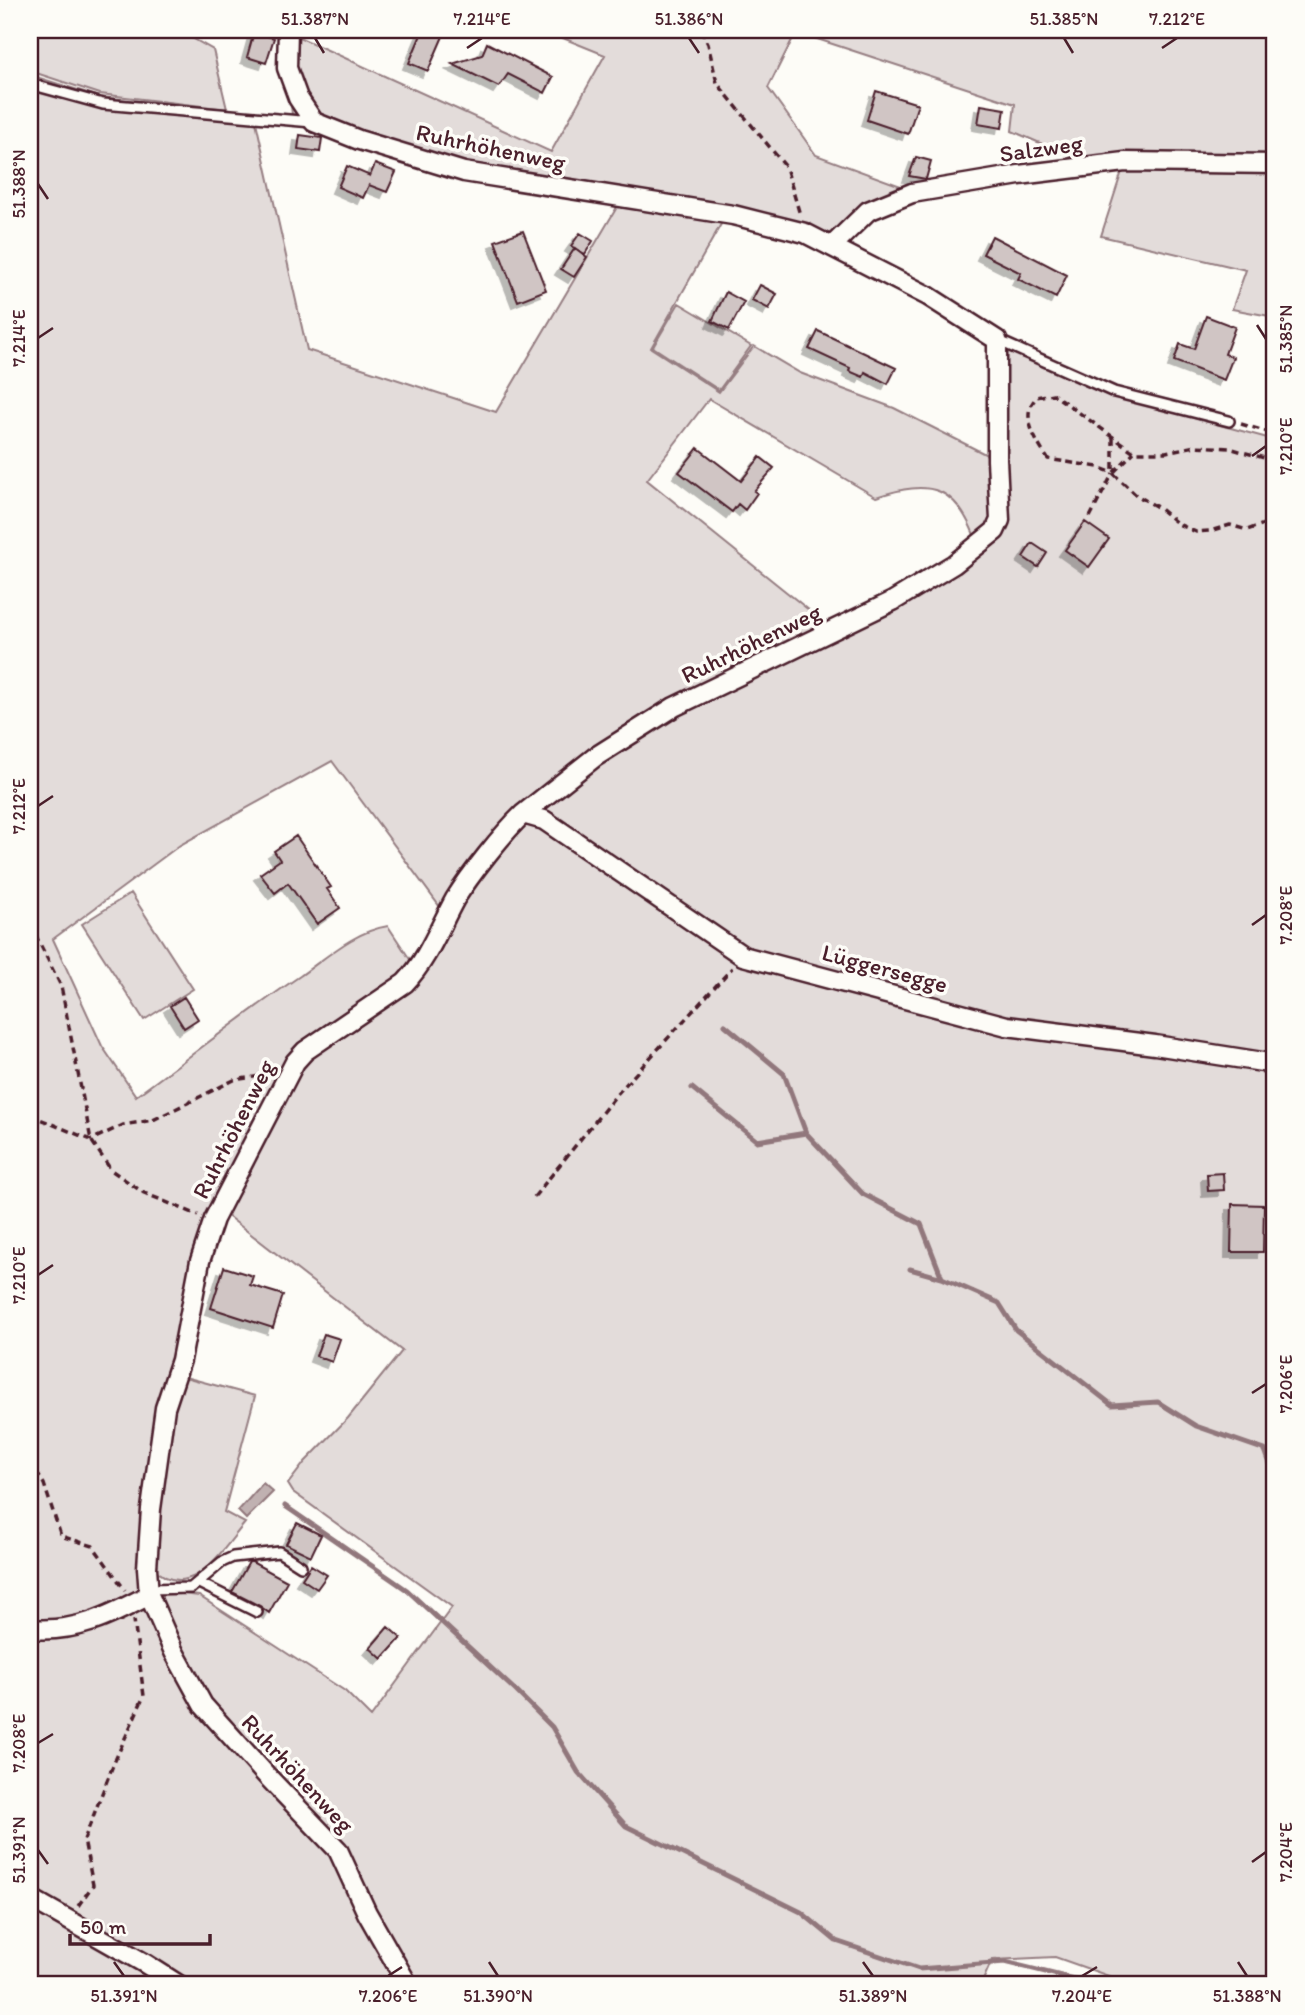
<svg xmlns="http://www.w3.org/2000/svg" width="1305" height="2015" font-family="Itim,sans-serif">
<defs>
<filter id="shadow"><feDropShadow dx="-6" dy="6" stdDeviation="0" flood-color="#0004"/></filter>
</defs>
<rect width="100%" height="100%" fill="#fdfcf7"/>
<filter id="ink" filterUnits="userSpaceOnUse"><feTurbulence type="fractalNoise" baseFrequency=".0143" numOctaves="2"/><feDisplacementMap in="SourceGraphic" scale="14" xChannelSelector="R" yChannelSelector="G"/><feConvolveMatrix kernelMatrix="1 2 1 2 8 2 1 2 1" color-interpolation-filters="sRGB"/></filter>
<g filter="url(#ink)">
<path fill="#e3dcda" stroke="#967e82" stroke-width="2" d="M30,30H178L213,50L227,109L100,94L30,71Z
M543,30H1275V161L1084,162L1012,131L1015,104L796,32L768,88L816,155L909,189L830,243L465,169L292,115L286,55L288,32L551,152L605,55Z
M30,75L100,97L254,113L307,350L496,412L620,202L725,217L651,348L719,392L754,346L800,373L894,408L993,458L997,521L977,543C957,485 930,479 876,497L709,399L647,480L830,627L671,703L594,754L519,810L440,907L332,761L180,845L53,939L102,1046L136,1096C191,1056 244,1014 300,976C327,957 355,931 388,926L413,964L405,977L384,993L301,1049L210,1219L198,1260L183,1337L163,1408L150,1509L145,1568L147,1597L155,1618L171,1654L201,1707L265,1781L334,1853L358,1903L368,1901L342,1846L204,1703L176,1652L150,1590L199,1596L345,1691L371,1717L452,1607L293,1492L288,1484L305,1462L348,1418L402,1351L221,1211L301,1060L306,1053L412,983L432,953L443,924L458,899L518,823L597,761L676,710L931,585L983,548L1004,521L1000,365L1005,347L1113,396L1275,440V1062L1164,1044L1161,1048L1275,1066V1985H1134L1055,1957L992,1960L981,1985H30Z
M1124,165L1275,168V317L1232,309L1246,270L1101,236Z
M679,303L751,346L719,390L653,347Z
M131,893L193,989L144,1020L82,924Z
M181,1376L255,1396L224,1512L245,1523C220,1552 190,1606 151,1566L171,1408Z"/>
<path fill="#c0b1b1" stroke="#91777b" stroke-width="2" d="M263,1483L273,1492L246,1519L238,1511Z"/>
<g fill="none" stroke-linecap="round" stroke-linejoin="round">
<path stroke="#91777b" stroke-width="5" d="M725,1025L784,1074L806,1133L863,1194L921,1224L942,1278L999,1303L1016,1330L1112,1405L1158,1402L1196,1426L1265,1450L1275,1478
M692,1088L757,1141L806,1133
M910,1269L942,1278
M285,1506L407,1590L516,1691L552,1727L578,1772L626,1826L801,1912L836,1941L919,1969L1005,1962L1098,1985"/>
</g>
<path fill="#d0c5c4" stroke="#4a1f2b" stroke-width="2" filter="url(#shadow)" d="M423,30H433L444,34L428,71L409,63Z
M254,32L274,38L266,63L247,57Z
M487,43L553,77L545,93L508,74L499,87L452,64L482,55Z
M876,91L918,104L908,134L867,120Z
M981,105L1005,109L1002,128L978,124Z
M300,135L322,138L320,152L298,149Z
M916,157L931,161L926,179L909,176Z
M375,164L396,172L387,192L369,185L363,198L338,187L347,166L370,176Z
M523,231L546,290L518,301L495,241Z
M580,233L593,241L585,254L571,246Z
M992,236L1067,275L1056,298L1018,279L1021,273L983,254Z
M575,248L587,257L574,277L561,269Z
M760,285L777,294L769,309L752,300Z
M726,292L744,302L729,330L712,321Z
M1206,316L1235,327L1225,354L1233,357L1224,380L1174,361L1180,344L1194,349Z
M818,331L896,368L888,384L865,372L863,377L849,371L850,368L809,349Z
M698,448L741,481L760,457L774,468L754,491L757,493L745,510L738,504L732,512L679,472Z
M1085,522L1109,539L1089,567L1065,550Z
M1032,543L1047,553L1038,567L1023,557Z
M296,836L331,887L327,889L340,908L317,924L288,883L275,893L260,874L280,860L274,851Z
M184,997L198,1019L184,1028L170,1006Z
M1223,1173L1224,1190L1208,1191L1207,1174Z
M1232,1204L1264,1205L1263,1252H1231Z
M224,1267L253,1276L250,1285L283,1295L273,1328L211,1308Z
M324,1334L340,1339L332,1362L316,1356Z
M297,1523L321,1535L311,1556L286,1544Z
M249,1562H252L287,1581L269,1613L260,1606L232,1592Z
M311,1565L327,1575L317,1589L302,1579Z
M388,1627L401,1638L382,1659L370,1648Z"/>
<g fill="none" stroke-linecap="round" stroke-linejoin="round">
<defs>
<path id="service" d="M30,84L103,104L312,122
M997,340L1114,392L1229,421
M199,1583L257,1612
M149,1589L191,1588L222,1562L233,1557L279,1552L301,1566"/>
<path id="minor" d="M288,30L287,68L298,98L314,122L359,140L464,172L733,215L805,233L928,296L997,340V460L1000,520L995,531L954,564L893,601L674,707L595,757L523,814C502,834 470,875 455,899C439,928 428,959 405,983L305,1051L295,1062L214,1219L200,1261L181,1360L165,1408L151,1509L147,1568L149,1595L174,1652L203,1705L267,1776L338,1850L367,1913L408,1985
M832,246L868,211L912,193L1019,175L1125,162L1275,164
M523,814L544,820L743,956L1007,1026L1155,1045L1275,1064
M30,1629C76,1633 110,1616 149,1595
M30,1898L146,1964L179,1985"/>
</defs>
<use href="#service" stroke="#4a1f2b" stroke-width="14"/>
<use href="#minor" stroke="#4a1f2b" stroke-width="23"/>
<path stroke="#4a1f2b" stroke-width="3.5" stroke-dasharray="7 5" stroke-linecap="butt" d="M701,30L708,44L717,83L786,167L800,215
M1241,424L1275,434
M1113,438V473L1134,452
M1275,461L1229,448L1195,446L1166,452H1134L1053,394L1036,397C1034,401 1031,404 1030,408C1025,423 1039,447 1048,459L1098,467L1113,473L1136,495L1159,508L1178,524L1196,532L1210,531L1230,525L1247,530L1275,520
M1090,517L1113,473
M30,924L61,986L91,1140L111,1170L144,1193L198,1215
M30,1115L91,1140L123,1125L153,1120L234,1080L261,1076L269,1078
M534,1197L617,1094L732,968
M30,1282L34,1295L30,1298
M30,1462L44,1484L61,1536L93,1546L125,1590
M78,1906L93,1885L84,1840L113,1765L144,1696L134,1620"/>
<use href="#service" stroke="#fdfcf7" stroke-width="9"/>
<use href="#minor" stroke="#fdfcf7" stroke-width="18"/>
</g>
</g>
<path fill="none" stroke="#4a1f2b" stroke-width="2.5" d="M315,38L324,53M689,38L699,53M1064,38L1073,53M467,48L482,38M1162,48L1177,38M38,184L48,199M1257,325L1266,339M38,338L53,328M1252,456L1266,446M38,806L53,796M1252,925L1266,915M38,1275L53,1265M1252,1393L1266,1384M38,1743L53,1734M38,1850L48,1864M1252,1862L1266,1852M114,1962L124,1976M489,1962L498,1976M863,1962L873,1976M1238,1962L1247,1976M388,1976L402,1967M1082,1976L1097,1967"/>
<g text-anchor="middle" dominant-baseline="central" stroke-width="7" stroke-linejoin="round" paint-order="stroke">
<g font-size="24" fill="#4a1f2b" stroke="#fdfcf7">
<text transform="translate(491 147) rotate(12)">Ruhrhöhenweg</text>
<text transform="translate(1041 148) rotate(-8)">Salzweg</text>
<text transform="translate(751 643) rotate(-26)">Ruhrhöhenweg</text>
<text transform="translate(885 968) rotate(15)">Lüggersegge</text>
<text transform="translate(233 1129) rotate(-63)">Ruhrhöhenweg</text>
<text transform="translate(298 1773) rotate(47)">Ruhrhöhenweg</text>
</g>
</g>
<rect width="1305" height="2015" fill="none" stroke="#fdfcf7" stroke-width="77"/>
<path d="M70 1934v10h140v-10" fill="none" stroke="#4a1f2b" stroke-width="3.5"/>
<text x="80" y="1934" font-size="21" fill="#4a1f2b" stroke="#fdfcf7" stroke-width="5" paint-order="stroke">50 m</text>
<rect x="38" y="38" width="1228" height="1938" fill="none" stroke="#4a1f2b" stroke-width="2.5"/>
<g font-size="18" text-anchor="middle" fill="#4a1f2b">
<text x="315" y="25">51.387°N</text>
<text x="482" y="25">7.214°E</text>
<text x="689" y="25">51.386°N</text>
<text x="1064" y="25">51.385°N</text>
<text x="1177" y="25">7.212°E</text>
<text transform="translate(19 184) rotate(-90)" y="6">51.388°N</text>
<text transform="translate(19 338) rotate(-90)" y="6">7.214°E</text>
<text transform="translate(1286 339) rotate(-90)" y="6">51.385°N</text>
<text transform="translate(1286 446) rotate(-90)" y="6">7.210°E</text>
<text transform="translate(19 806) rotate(-90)" y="6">7.212°E</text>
<text transform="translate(1286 915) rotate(-90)" y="6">7.208°E</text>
<text transform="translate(19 1275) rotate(-90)" y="6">7.210°E</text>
<text transform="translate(1286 1384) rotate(-90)" y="6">7.206°E</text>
<text transform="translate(19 1743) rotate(-90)" y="6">7.208°E</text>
<text transform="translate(19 1850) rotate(-90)" y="6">51.391°N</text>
<text transform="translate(1286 1852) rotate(-90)" y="6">7.204°E</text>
<text x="124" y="2002">51.391°N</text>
<text x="388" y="2002">7.206°E</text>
<text x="498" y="2002">51.390°N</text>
<text x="873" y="2002">51.389°N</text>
<text x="1082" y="2002">7.204°E</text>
<text x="1247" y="2002">51.388°N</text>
</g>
</svg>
